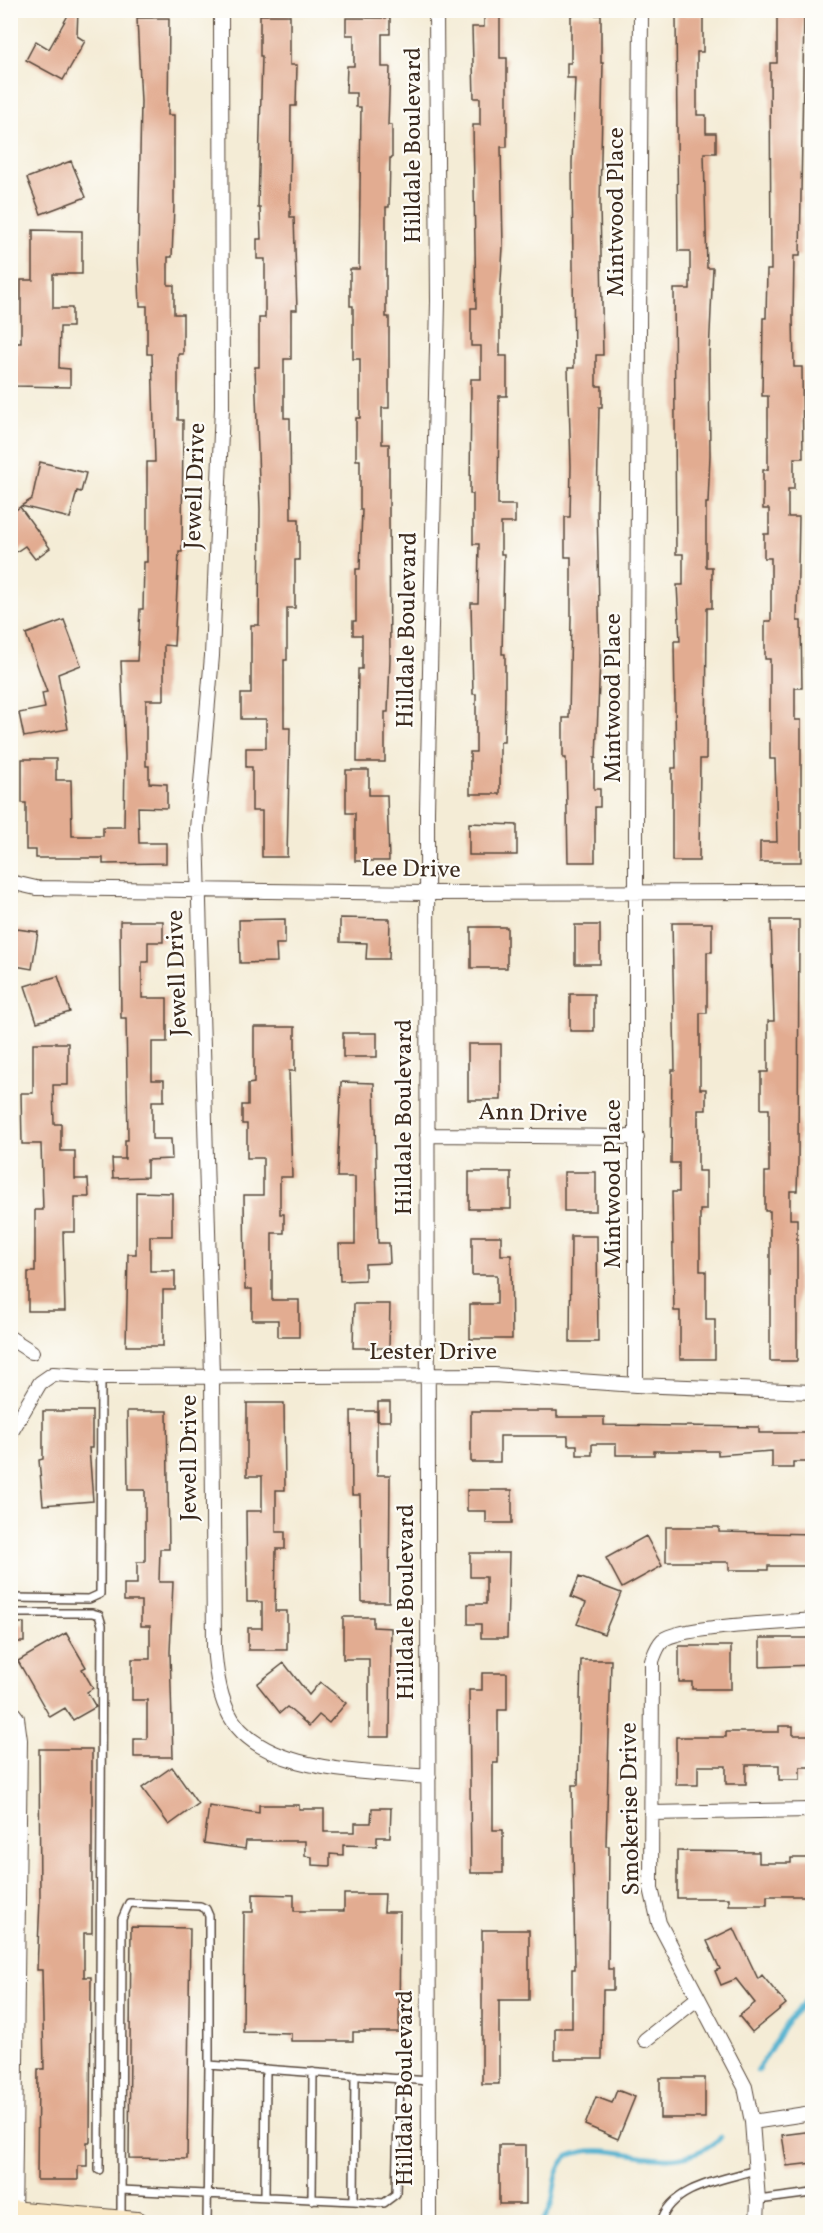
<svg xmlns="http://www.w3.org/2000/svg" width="823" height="2233" font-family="Vollkorn,serif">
<rect width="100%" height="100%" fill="#fdfcf7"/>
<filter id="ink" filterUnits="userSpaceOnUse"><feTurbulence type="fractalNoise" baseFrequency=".0167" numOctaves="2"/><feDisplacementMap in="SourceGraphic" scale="12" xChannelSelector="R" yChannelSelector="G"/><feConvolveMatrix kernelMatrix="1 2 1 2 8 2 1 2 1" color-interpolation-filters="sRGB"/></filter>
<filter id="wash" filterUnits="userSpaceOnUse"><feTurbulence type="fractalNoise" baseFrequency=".008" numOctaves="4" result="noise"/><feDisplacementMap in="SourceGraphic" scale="24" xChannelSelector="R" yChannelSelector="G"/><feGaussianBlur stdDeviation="1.35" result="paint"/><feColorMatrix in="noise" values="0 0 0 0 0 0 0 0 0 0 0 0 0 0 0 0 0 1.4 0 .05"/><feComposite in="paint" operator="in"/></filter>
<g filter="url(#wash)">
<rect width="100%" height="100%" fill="#f4ecd6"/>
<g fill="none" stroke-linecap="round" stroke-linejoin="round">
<path stroke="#52b2d0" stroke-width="4.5" d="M757,2071L788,2021L812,1993
M541,2222C561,2202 547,2178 568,2156C618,2135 668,2184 721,2137"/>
</g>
<g id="blocks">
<path fill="#e2ac91" d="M71,10H78L77,36L85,41L63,80L26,60L36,41L49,49Z
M777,13H804L800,256H794L793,318L794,367H802L803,458H794V489H788V517H799L797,621H801L802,688H795V720H801V862H760V842H777L775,759H770V659H765V621H771V558H764V534H769V509H763V470H768V396H762L763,318H766L767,270H771L770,63H777Z
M484,14H500V58H507V147H501L503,247L500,297V356H507V396H499L498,505H515V523H501V554H504L502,654H505V694L504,742H500V794H470V752H476V694H473L471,603H478L479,544H473V494H470L471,379H481V346H471V308H476L473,125H480V98H474L472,27H484Z
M260,15H290V65H297L296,106H291L290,217H294L297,310H291V359H284V418H290L291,519H299V560H295V608H287V660H284V728H290L287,857H262V811H252V767H246V748H266V719H241V694H251V625H259L260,509L255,367H259V318H265V259H257V239H261L260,208H258L262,56H260Z
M571,15H601V63H603L600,205L603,355H596V386H602V407H599L597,506L600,659L596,758H594V789H600V807H595V862H568L566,758H563V718H569L571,618V557H565V517H570L571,466L568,368H574L572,163L575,78H567V63H571Z
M676,15H703V52H697V115H706V133H716V153H704L707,268H713L709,354L710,455L708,503H706V567H712V608H707L706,759H700L699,861H672V768H676L674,641H680L677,585H683V554H676L674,289H690V251H678Z
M137,18H169L168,115H174V205L172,257H168V285H174V314H183V354H178V420H183L182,552H179L174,646L164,645V700H146V766H149V783L167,784V808L138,807L139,843H166V863L103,864V858H36V850H26V803H22V759H56V780H71L72,836H103V827H124L125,756L121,661H137L140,609H143L144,562H147V462H155L152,354H147V306H140L138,257L141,102Z
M346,18H390V34H382V67H390L388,125H392V158H390L389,207H386V317H389V408H382V444H389V517L390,659L388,712H385V762H357L358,669H362V635H353V621H356V569H360L362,509H360V460H356V418H360V359H353V306H350V269H359L361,107H356V93H346L347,66H354V35H346Z
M71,161L86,197L41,214L27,178Z
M33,230L82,231V274H53V308H72V327H60L59,368L70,369V387L15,386L16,343H21V280H33Z
M40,462L86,473L81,492L77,491L70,518L21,506L32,499Z
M20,507L50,548L35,559L25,546L10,556V514Z
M64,620L81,665L58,674L68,729L24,737L19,713L45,708L42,693L47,692L26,634Z
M346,770H369V795H387L389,861H355V813H346Z
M469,823L517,825V855H469Z
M340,918L390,919L389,959H366L367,943L340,942Z
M285,919V944H276L277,962L240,963L239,920Z
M771,920H799L798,1161L797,1191H790V1219H797V1361H770V1211H765V1172H769V1109H761V1072H768V1021H774Z
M120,921H163V942H148V962H142V998H167V1042H152V1080H164V1101H152V1139H171L172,1159L147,1160V1177L113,1178L112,1159H125V1140H128L126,1018H121Z
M672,923H712V952H707V1013H700V1089H706V1110H698V1171H706V1210H700V1271H706V1319H715V1359H680V1311H674L672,1192H679V1163H671L672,1070H675Z
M575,925H600V964H575Z
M471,927H507V968H471Z
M10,928L38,932L32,969L10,965Z
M58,976L70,1012L37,1022L25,986Z
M570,994H594V1031H570Z
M254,1027H295V1071H289L292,1177H280V1214H284V1233H272V1300H299V1337H278V1320H252V1289H245L244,1195H263V1158H247V1124H242V1105H248V1084L254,1083Z
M343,1033H377V1057H343Z
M33,1043H68V1085H53L54,1124H61V1151H75V1179H88L89,1197H75V1232H63L65,1311H28V1272H35V1210H43L41,1144H22L21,1093H33Z
M468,1044H501V1100H468Z
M341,1082L374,1083L378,1243H389L390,1263L365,1264V1280L340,1281L339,1244H355V1177H337Z
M469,1172H511V1209H469Z
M564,1172H596V1211H564Z
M136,1192L172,1193V1236H150V1271H175V1290H163V1346H126L128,1254H136Z
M472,1236H501V1255H511L512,1339H470V1304H497V1275H472Z
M571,1236H597L598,1342H570Z
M354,1304H390L389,1348H353Z
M378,1402H390V1421H378Z
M247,1403H284L285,1490H276V1532H285V1549H276L275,1611H287V1650H248V1628H262V1602H247L246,1511H262V1476H247Z
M43,1411H92V1448H89L93,1501L43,1505L39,1460L43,1459Z
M127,1411H167L169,1549H160L159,1582H173L170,1652L173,1757H134V1739H147V1700H132V1659H150V1626H141V1601H124V1584H137V1562H145V1490H128Z
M351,1411H377V1475H390L389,1602H362L360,1495H352Z
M471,1411H557V1417H604V1425L759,1427V1433H808V1462H793V1468H772V1451L718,1455V1451H654V1455H616V1444H592V1455H577V1445H568V1436H500V1462H471Z
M467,1490H512V1523H486V1511H467Z
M666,1527H719V1532L813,1534V1566H768V1570H729V1562H666Z
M646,1536L662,1566L622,1588L606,1558Z
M470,1553H509L507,1638H481V1624H468V1604H486V1577H470Z
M579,1577L621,1593L604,1634L577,1624L586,1603L571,1597Z
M343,1617H373V1627L391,1628L390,1737H369V1659H343Z
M10,1623H24V1642H10Z
M66,1633L86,1667L82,1669L93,1688L87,1692L96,1707L73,1720L65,1708L50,1717L18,1661Z
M760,1638H813V1665L760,1667Z
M679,1646H731V1689H692V1682H679Z
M581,1660H611L606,1846H609L608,1969H613V1990H603L602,2059H555V2028H572V1969H575L572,1785H578Z
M284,1663L309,1695L320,1682L346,1703L329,1723L319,1715L309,1726L287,1707L280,1713L257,1684Z
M482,1673H507V1710H498V1763H493V1830H503V1873H471L469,1690H482Z
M779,1726H793V1735H813V1767H800V1780H779V1765H746V1784H726V1766H698V1785H676V1737H726V1732H779Z
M39,1749H92V1933H84V1977H91L90,2142H87V2166H78V2180H37L38,2069H44L42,1970H37L40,1900Z
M172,1767L198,1804L169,1825L142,1788Z
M259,1805H299V1809H324V1832H355V1823H371L372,1808H391L390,1837H377V1846L343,1845V1855L330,1854V1866L312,1865V1857L305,1856V1841H246L245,1849L204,1843L209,1806L259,1813Z
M677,1851L759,1852V1863H791V1858H813V1896H767V1905H729V1898H677Z
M253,1894L294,1895V1911H344V1894H385L384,1912H400L399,2032H353V2041H291V2033L243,2032L244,1912H253Z
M131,1927L190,1928L187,2159L129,2158Z
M734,1928L758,1979L762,1975L786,2004L752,2032L739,2016L755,2003L736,1979L721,1985L715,1971L720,1969L707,1941Z
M482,1930H529V2000H499V2084H482Z
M660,2078H705V2118H660Z
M617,2090L635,2097L618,2139L585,2125L596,2097L612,2103Z
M813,2131V2163L787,2166L782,2135Z
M499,2145H526V2204H499Z"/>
</g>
</g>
<g filter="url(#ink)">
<use href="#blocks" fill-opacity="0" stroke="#57473a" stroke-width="1.5"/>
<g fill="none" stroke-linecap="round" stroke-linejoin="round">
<defs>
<path id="service" d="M10,1598L89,1599L100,1594L101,1377
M10,1613H92L99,1615L102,1625L99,2170
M121,2190L354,2201L355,2075
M265,2197L266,2069
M312,2200L313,2072
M758,2200L812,2193
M354,2201L384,2203L396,2194L399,2078
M121,2219L122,1919L129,1903L200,1906L206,1909L209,1916V2065
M207,2222L209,2065L429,2081
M661,2222C671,2186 723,2180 755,2170"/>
<path id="minor" d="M221,10L222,407L212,656L197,829L212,1376L214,1647C216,1669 218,1690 227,1710C256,1775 369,1771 429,1777
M10,882L36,888L427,893L812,892
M427,1135L637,1137
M10,1338L32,1352
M636,1385V810L641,10
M10,1434L40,1383L53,1374L101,1377L494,1375L636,1385L812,1392
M10,1709L17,1718L20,1740L14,2222
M651,1813L812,1810
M645,2040L698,1998
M752,2122L812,2113
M429,2222L427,811L438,301L436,10
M757,2222L758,2200L752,2122L745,2087L659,1923L651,1888L652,1661C655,1653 657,1646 663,1640C681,1626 785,1623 812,1620"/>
<path id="secondary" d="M10,2211L137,2222"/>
</defs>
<use href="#service" stroke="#57473a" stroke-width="10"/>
<use href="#minor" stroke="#57473a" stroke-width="16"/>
<use href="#secondary" stroke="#57473a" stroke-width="22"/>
<use href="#service" stroke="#fff" stroke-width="7"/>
<use href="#minor" stroke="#fff" stroke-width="14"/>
<use href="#secondary" stroke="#f9e7c3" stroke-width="20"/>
</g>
</g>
<g text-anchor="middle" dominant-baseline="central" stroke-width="4.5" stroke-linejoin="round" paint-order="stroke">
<g font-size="24" fill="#3b2a1e" stroke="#fdfcf7">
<text transform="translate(414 145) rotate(-90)">Hilldale Boulevard</text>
<text transform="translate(617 212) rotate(-90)">Mintwood Place</text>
<text transform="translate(196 486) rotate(-88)">Jewell Drive</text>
<text transform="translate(408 630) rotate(-89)">Hilldale Boulevard</text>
<text transform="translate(614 698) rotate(-90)">Mintwood Place</text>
<text transform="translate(411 870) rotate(1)">Lee Drive</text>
<text transform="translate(178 973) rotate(-92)">Jewell Drive</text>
<text transform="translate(533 1114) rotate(1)">Ann Drive</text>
<text transform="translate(405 1117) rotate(-90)">Hilldale Boulevard</text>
<text transform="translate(614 1184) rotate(-90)">Mintwood Place</text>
<text x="433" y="1353">Lester Drive</text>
<text transform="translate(190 1458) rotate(-90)">Jewell Drive</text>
<text transform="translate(407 1602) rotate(-90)">Hilldale Boulevard</text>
<text transform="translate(631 1809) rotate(-91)">Smokerise Drive</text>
<text transform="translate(406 2088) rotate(-90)">Hilldale Boulevard</text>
</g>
</g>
<rect width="823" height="2233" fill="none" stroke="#fdfcf7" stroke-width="36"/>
</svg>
